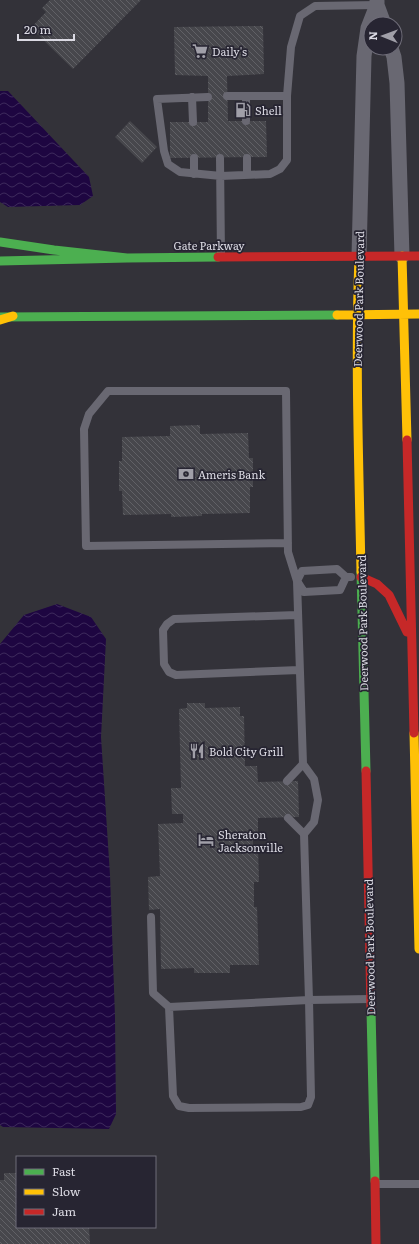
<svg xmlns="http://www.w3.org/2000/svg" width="419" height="1244" font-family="Literata,serif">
<defs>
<pattern id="water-waves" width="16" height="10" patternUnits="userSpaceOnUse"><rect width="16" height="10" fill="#1e0641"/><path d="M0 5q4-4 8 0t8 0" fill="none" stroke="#3e2a5c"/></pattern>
<pattern id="building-back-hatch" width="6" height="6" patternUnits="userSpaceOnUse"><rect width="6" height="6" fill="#47474c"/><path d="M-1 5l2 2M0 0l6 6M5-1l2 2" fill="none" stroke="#616166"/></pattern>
</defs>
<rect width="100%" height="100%" fill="#333239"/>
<path fill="url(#water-waves)" d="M0,91H8L89,177L93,196L80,205L8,207L0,202Z
M57,604L91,617L106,639L101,737L110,875L115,1017L116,1114L109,1129L3,1127L0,1125V644L24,615Z"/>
<path fill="url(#building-back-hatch)" d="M50,0H141L73,69L31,28L46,12L42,8Z
M263,26L264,74L227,76L228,121H266L267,157L170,158V122H208V76L175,75L174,27Z
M130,121L157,147L142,163L115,137Z
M200,425V434L248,433L249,458H253V487H250V513L202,514V516L171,517V514L123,515L122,491H119V461H122V437L170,436V426Z
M187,703H205V708L240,707V716H244L245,766H257L258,782L298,781L299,817L258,818V833H253V847H258L259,882H254V907H257L259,965H230V973H194V968L161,969L160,909L149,910L148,877L160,876L158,824L183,823V814H172L171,788H181L179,709L187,708Z
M4,1173H17V1227H89L90,1244H0V1180H4Z"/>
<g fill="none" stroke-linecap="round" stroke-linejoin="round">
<path stroke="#696872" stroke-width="8" d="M227,96H287
M246,96V121
M192,97L193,122
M208,97L157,99L164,151L168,164L180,172L221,176L270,174L280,169L287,160V96L291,47L300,16L315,6L377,5
M194,158V174
M220,158L221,256
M247,158V175
M288,543L86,546L84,429L89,414L108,391H286L288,552L297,581L304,592L340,590L346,577
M351,577H346L337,569L302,571L297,581L303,764L314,779L318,800L314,822L304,834L309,1000L370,999
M297,615L174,619L167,624L163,630L164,664L169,672L176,675L299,670
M287,781L303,764
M288,818L304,834
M151,917L153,993L169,1007
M309,1000L311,1097L308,1105L301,1107L189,1108L179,1106L173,1096L169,1007Z
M376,1184H419"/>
<path stroke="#696872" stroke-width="15" d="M377,1V5L384,24
M391,48L394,57L397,83L402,256
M359,256L364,56L368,28L377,5"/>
<path stroke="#4caf50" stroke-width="9" d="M0,242L54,250L127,258
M0,261L127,258L218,257
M0,317L337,315
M361,572L366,771
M371,1010L375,1181"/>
<path stroke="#ffc107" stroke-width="9" d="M359,256C355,361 359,467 361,572
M402,256L407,440
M337,315L419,314
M0,320L13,316
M414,733L419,949"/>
<path stroke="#c62828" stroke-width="9" d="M218,257L419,256
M407,440L414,733
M361,577L377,584L389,595L407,632
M366,771L371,1010
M375,1181L376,1244"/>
</g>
<defs>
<symbol id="supermarket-bare" viewBox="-9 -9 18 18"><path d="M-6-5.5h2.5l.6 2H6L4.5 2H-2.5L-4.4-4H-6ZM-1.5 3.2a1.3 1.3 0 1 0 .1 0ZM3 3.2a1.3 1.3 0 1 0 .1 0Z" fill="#a09fa8" stroke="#272532" stroke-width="2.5" paint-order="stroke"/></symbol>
<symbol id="fuel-bare" viewBox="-9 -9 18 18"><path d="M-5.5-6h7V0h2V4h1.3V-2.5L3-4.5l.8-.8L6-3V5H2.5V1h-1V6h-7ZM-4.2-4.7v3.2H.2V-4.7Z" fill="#a09fa8" stroke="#272532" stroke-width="2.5" paint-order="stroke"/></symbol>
<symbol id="bank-bare" viewBox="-9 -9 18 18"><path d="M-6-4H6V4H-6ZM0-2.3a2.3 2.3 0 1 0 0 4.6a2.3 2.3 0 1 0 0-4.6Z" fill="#a09fa8" stroke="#272532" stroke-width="2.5" paint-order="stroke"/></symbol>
<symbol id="restaurant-bare" viewBox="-9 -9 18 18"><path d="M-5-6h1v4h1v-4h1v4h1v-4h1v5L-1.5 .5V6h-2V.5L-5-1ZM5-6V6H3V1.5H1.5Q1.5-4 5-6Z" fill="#a09fa8" stroke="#272532" stroke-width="2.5" paint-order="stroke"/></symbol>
<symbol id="hotel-bare" viewBox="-9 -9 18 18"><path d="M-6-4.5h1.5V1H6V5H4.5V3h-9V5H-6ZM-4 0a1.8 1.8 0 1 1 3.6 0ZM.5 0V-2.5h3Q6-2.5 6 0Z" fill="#a09fa8" stroke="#272532" stroke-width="2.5" paint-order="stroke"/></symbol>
</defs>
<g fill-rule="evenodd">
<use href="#supermarket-bare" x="189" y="40" width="22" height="22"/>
<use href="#fuel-bare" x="232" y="99" width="22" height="22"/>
<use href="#bank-bare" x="175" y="463" width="22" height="22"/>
<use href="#restaurant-bare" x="186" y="740" width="22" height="22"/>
<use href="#hotel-bare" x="195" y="829" width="22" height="22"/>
</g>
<g text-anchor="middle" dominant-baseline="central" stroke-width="3.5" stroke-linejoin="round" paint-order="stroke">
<g font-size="11" fill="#dbdae3" stroke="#272532" text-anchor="start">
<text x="212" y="51">Daily's</text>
<text x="255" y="110">Shell</text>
<text x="198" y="474">Ameris Bank</text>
<text x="209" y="751">Bold City Grill</text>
<text x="218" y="834">Sheraton<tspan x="218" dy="13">Jacksonville</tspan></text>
</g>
<g font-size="11" fill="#dbdae3" stroke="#272532">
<text x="209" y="245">Gate Parkway</text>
<text transform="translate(358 299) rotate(-89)">Deerwood Park Boulevard</text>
<text transform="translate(362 623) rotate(-91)">Deerwood Park Boulevard</text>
<text transform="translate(369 947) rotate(-91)">Deerwood Park Boulevard</text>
</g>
</g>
<rect x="16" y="1156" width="140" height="72" fill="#272532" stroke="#6f6d79"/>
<rect x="24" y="1169" width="20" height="6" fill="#4caf50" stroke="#6f6d79"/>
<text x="52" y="1176" font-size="12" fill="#dbdae3">Fast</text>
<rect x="24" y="1189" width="20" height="6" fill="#ffc107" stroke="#6f6d79"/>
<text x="52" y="1196" font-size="12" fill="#dbdae3">Slow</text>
<rect x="24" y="1209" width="20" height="6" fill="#c62828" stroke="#6f6d79"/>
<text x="52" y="1216" font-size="12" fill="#dbdae3">Jam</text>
<g transform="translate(383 36) rotate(271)"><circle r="19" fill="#272532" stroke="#6f6d79"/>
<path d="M0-3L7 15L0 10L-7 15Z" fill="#a09fa8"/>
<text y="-6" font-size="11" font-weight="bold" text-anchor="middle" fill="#dbdae3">N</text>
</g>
<path d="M18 34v6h56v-6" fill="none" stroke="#dbdae3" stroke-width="2"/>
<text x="24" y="34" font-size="12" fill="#dbdae3" stroke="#272532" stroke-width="3" paint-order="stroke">20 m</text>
</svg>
